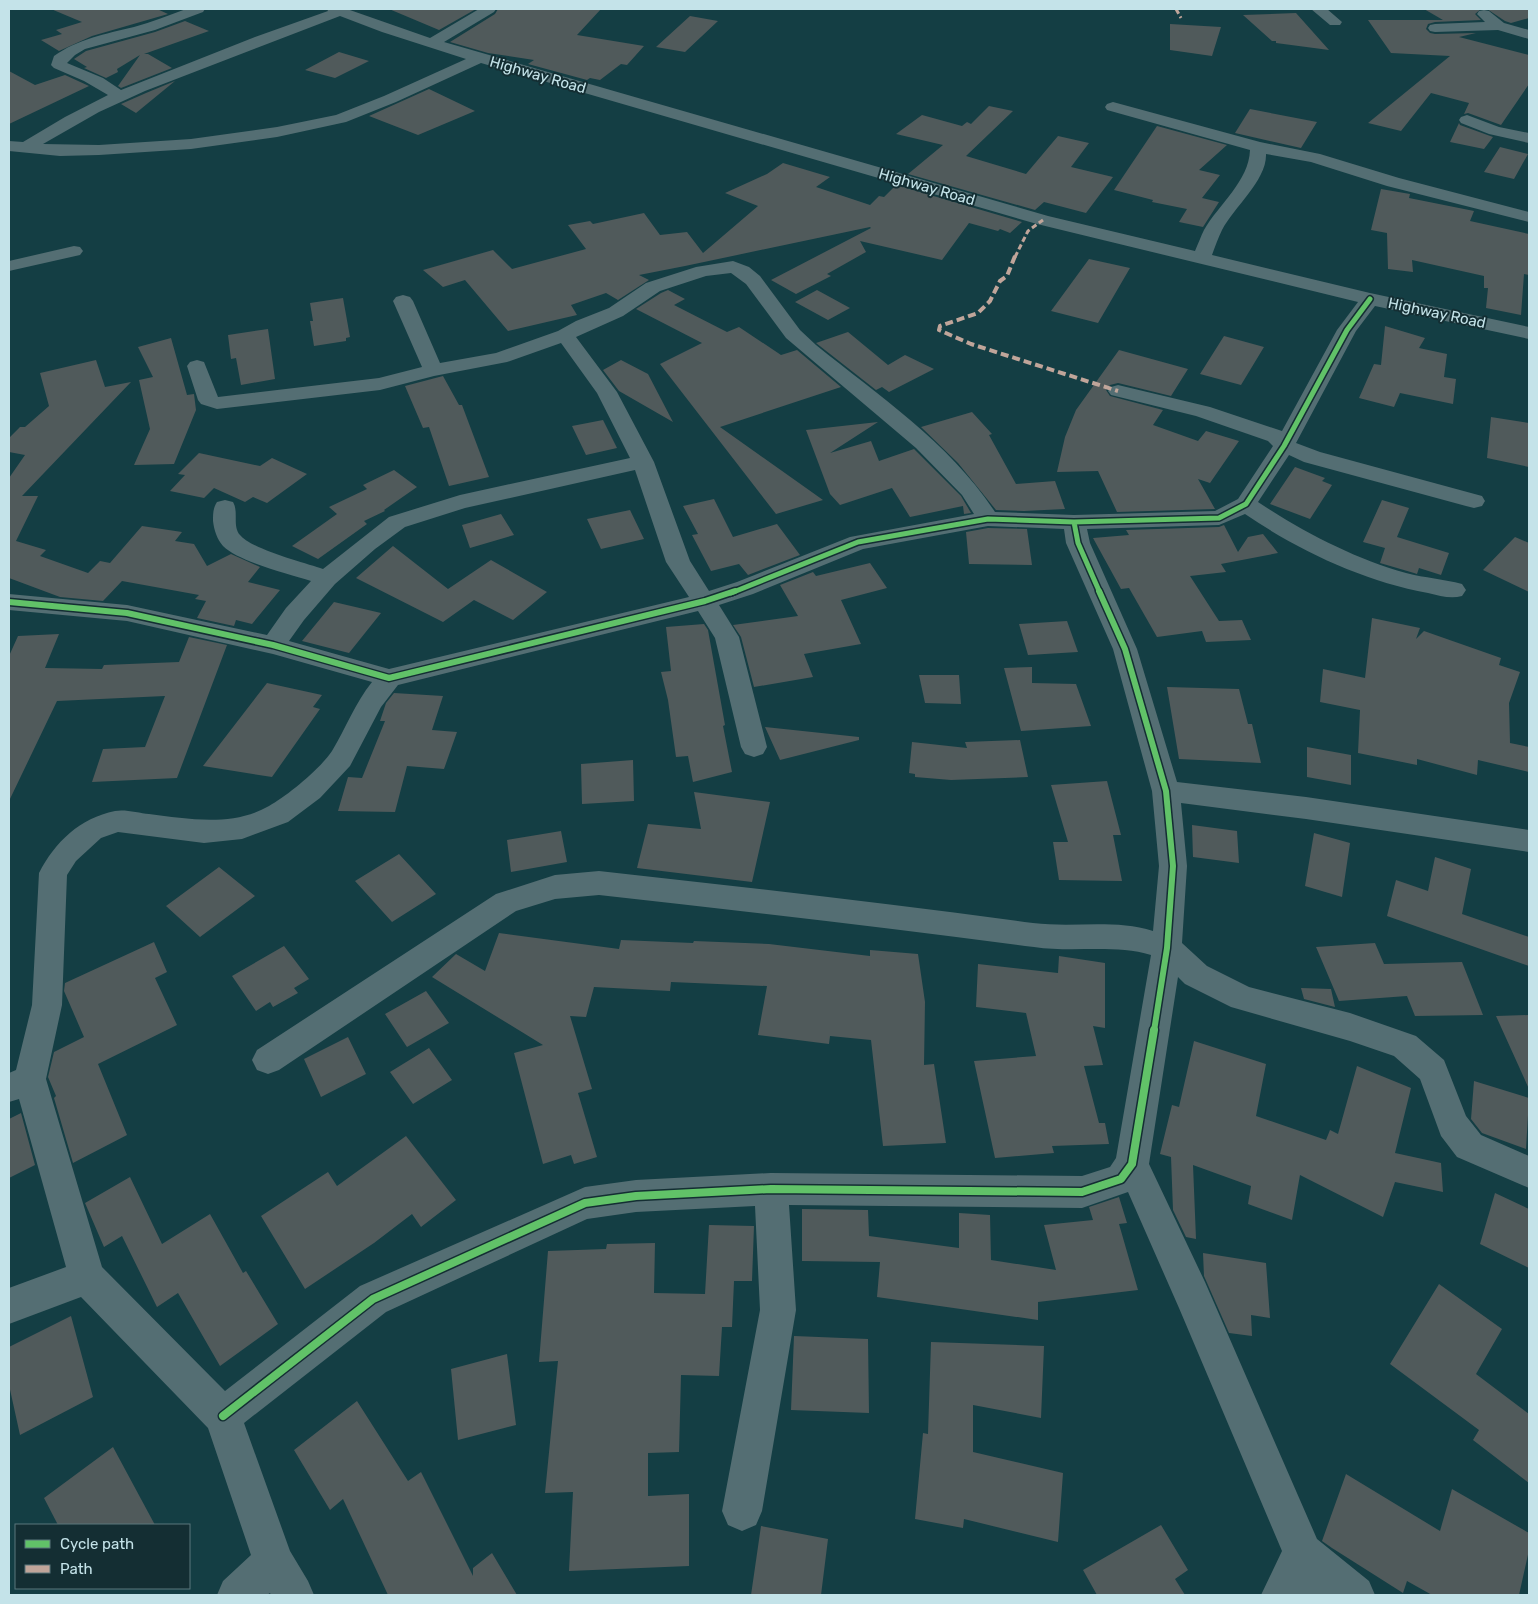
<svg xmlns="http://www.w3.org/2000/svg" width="1538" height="1604" font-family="Rubik,sans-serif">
<rect width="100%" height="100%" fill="#143e44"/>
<path fill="#505a5b" d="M51,9H157L168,14L92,36L59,51L41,40L62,34L56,30L82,22Z
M389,9H476L439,30Z
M498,9H601L577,35L644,46L627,65L621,64L600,80L590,78L587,80L528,64L534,60L488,53L450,42L495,14Z
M1424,9H1481L1475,14L1481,20L1435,22L1428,24L1426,29L1430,33L1435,34L1476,33L1459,37L1529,55V84L1501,125L1468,113L1464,114L1469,103L1431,93L1401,131L1368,123L1450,56L1391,53L1368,20H1443Z
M1487,9H1529V18L1511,23L1505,21Z
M1296,13L1329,50L1276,43V41H1272L1243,15Z
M690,16L718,21L685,52L656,47Z
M185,21L209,31L144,54H148L172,68L121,88L118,86L140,55L117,69L118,72L106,78L84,68L87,67L74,59L86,51L155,32Z
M1170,24L1221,27L1212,56L1170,50Z
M339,52L369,61L335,78L305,70Z
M9,71L35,85L65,75L89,86L9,124Z
M175,81L136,113L121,104L146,93Z
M429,89L475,111L418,135L369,116Z
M989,106L1013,111L966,156L1026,174L1058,136L1089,143L1071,167L1113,177L1086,213L1044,202L1035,210L908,174L943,145L896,134L922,115L962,126L967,122L971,124Z
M1250,109L1317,122L1301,148L1235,133Z
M1459,123L1460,125L1493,137L1484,149L1450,142Z
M1157,126L1227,145L1199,170L1220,175L1202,198L1219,202L1203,227L1179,222L1187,209L1152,202L1153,200L1114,190Z
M1500,147L1528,154L1514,179L1484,172Z
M783,163L830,177L816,187L870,205L879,196L884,197L896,185L1022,222L1010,233L1000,229L998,231L969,223L942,260L860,241L866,252L827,274L831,276L796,294L771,280L871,228L870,227L685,266L639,275L649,280L618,300L606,293L571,305L577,315L508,331L465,280L443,287L423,270L493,250L512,269L586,249L568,225L590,221L593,224L644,213L660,235L687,232L703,253L758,206L725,193L767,174Z
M1381,189L1410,194L1409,198L1474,211L1470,221L1529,234V275L1524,274L1521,315L1486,308L1488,288H1484V276L1412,260L1413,272L1388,269L1387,233L1371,230Z
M1089,259L1130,268L1098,323L1051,311Z
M668,290L685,299L674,305L727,332L739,327L781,355L797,350L841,387L720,427L823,500L776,514L660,364L702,343L636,309L661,293Z
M817,290L850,308L828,320L795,302Z
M343,298L350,337L346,338V341L314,346L310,321H313L310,303Z
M1385,326L1425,338L1419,348L1447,354L1444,377L1456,379L1453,404L1400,393L1394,407L1359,398L1374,364L1381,365Z
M268,329L275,379L241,385L236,358L231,359L228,335Z
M848,332L888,365L905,355L934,369L889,392L882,387L876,390L816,343Z
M1224,336L1264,347L1241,385L1200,374Z
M171,338L187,395L194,394L196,410L174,464L134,465L150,429L139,380L153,377L138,347Z
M1119,350L1188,369L1171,396L1118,383L1110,385L1106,390L1110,396L1163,410L1153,425L1198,441L1206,431L1239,441L1210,483L1198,479L1215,509L1117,512L1098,471L1057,472L1065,437L1076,410Z
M96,360L105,387L131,382L22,496H38L16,541L46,550L40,556L88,573L100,561L110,563L142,526L182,532L175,541L194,544L207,566L231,554L260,567L248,582L280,590L252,624L236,620L234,626L197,618L206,601L195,599L199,595L122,581L103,601L60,597L9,578V478L25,455L9,452V438L20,427H25L49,406L40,373Z
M621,360L648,374L673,422L619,391L603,370Z
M443,376L459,405H462L489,477L449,486L429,427L423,428L405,386Z
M972,412L992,434L989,435L1016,484L1055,481L1065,509L1024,511L996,510L958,463L921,427Z
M1491,417L1529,423V467L1487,458Z
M603,420L617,448L586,455L572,426Z
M878,422L830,453L871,441L879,461L914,449L961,496L971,513L964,514L963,506L910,517L892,488L840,505L830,494L806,430Z
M199,453L260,466L272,458L307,474L267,503L253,497L245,502L214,488L204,498L170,491L185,475L178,474Z
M1295,467L1325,478L1322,481L1332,485L1310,519L1270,504Z
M394,470L417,487L384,510L385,511L364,521L367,524L318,559L292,546L337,514L329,507L367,489L363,485Z
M714,499L733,537L777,524L800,555L748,575L739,564L711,571L692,535L698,534L683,506Z
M1382,500L1409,508L1397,537L1449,553L1441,575L1419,568L1417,574L1414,573L1380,563L1385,548L1363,542Z
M630,510L644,539L601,549L587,519Z
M501,514L514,535L470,548L462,525Z
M1224,525L1238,552L1248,537L1263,534L1278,553L1221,564L1226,572L1190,576L1219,621L1242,620L1251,640L1206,642L1202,631L1157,637L1129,588L1121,589L1093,538L1129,535L1126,530L1219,527Z
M988,528L1027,529L1032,565L969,564L966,532Z
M1515,537L1529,543V592L1483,570Z
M393,546L448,589L491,560L547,592L513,620L474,600L443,622L356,578Z
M870,563L887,588L841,600L861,644L804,654L813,677L754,687L741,637L733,625L798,616L780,585L813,572L816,576Z
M334,602L381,613L349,653L302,641Z
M1372,618L1420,628L1416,639L1424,631L1501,658L1499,665L1520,672L1509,703L1510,743L1529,747V772L1478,760L1477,775L1417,759V765L1358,753L1360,710L1320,702L1323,669L1365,678Z
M1067,621L1078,652L1028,655L1019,624Z
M704,624L708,630L725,725L723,726L732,772L693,782L688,756L676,757L668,700L661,672L671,671L666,627Z
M59,634L45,668L102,669L104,665L179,662L189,637L227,645L177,778L92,782L103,749L145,747L165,696L57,701L9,801V656L18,636Z
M1032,667V683L1076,684L1091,726L1021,731L1004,668Z
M919,675H959L961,704L925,703Z
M267,683L322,695L313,707L320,709L272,777L203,766Z
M1167,687L1239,689L1248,724H1252L1261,763L1179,759Z
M394,693L443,696L432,730L457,732L444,769L407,766L395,812L338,811L348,777L362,778L385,721H380L386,703Z
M765,727L859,737V740L780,760Z
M1020,740L1028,777L951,780L915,777V774L909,773L912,742L967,748L965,742Z
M1307,747L1351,755V785L1307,777Z
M633,760L634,801L582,804L581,764Z
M1107,781L1121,835H1113L1122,881L1059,880L1053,842H1068L1051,785Z
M694,792L770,802L752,882L637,868L648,824L701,829Z
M1192,825L1237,831L1239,863L1193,857Z
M561,831L567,862L511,872L507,840Z
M1314,833L1350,843L1342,897L1305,886Z
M399,854L436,894L392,922L355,881Z
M1435,857L1471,869L1462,914L1529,937V966L1387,916L1396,880L1428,891Z
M219,867L255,896L200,937L166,906Z
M499,933L619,949L621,940L693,943L694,941L769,944L870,956V950L918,954L925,1002L924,1065L934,1064L946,1143L883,1146L871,1040L830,1036L829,1044L758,1035L767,986L671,982L670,991L594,987L586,1017L570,1016L592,1089L578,1093L597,1157L574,1164L571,1155L543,1164L514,1053L543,1045L432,977L456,954L485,971Z
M154,942L167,972L155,978L177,1025L98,1064L127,1135L73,1163L54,1098L56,1096L48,1077L54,1052L84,1037L64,991L65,983Z
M1375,943L1384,964L1462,962L1483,1015L1415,1016L1407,996L1339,1001L1316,947Z
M284,946L309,979L294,988L298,993L273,1007L270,1002L256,1011L232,976Z
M1059,956L1105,963V1028L1093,1026L1103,1065L1084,1066L1099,1123H1105L1109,1144L1052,1146L1054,1153L995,1158L974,1061L1036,1056L1026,1013L976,1007L978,964L1058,973Z
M1301,988L1331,989L1335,1007L1304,999Z
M426,991L449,1023L407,1047L385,1014Z
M1529,1015V1089L1496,1016Z
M348,1037L366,1074L321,1097L304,1059Z
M1194,1041L1266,1064L1256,1116L1326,1140L1330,1130L1338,1134L1357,1066L1411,1088L1395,1153L1441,1163L1443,1192L1395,1182L1383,1217L1300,1175L1292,1220L1248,1204L1251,1186L1193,1165L1196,1239L1186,1237L1173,1210L1171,1157L1160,1154L1172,1105L1179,1107Z
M429,1048L452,1080L413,1104L390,1072Z
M1474,1081L1529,1098L1526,1149L1482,1133L1471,1119Z
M21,1113L35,1165L9,1178V1119Z
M406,1136L456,1200L421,1227L412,1214L374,1243L305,1289L261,1216L328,1172L337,1186Z
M130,1177L162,1244L210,1214L243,1273L246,1271L278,1324L220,1366L178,1293L157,1307L122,1236L104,1247L85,1203Z
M1495,1193L1529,1209V1268L1480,1244Z
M1119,1197L1127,1223L1119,1224L1138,1290L1038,1302V1320L877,1297L880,1262L802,1261V1209L868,1210L869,1236L959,1248V1213L990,1215L991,1260L1056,1270L1044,1225L1093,1220L1089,1207Z
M709,1225L754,1226L752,1281H734L732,1327H722L719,1376L681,1375L679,1452L648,1453V1496L689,1494V1566L569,1571L573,1492L545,1493L558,1361L539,1362L548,1251L606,1249L607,1244L655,1243L654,1293L705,1294Z
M1203,1253L1266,1263L1270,1318L1251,1315L1252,1336L1229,1333L1204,1276Z
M1439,1284L1502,1329L1476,1374L1529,1414V1483L1473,1440L1479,1430L1390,1364Z
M71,1316L93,1397L20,1435L9,1385V1347Z
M794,1336L868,1339L869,1413L791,1410Z
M931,1342L1044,1346L1041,1418L973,1405V1452L1063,1473L1058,1542L964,1519L963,1528L915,1519L923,1433L928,1434Z
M507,1354L516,1425L458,1440L451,1369Z
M357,1401L408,1481L421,1472L473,1576V1568L492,1553L517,1595H388L343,1499L330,1510L294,1450Z
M113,1447L155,1525H58L44,1498Z
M1346,1474L1440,1531L1452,1489L1529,1533V1550L1519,1595H1432L1407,1581L1403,1593L1332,1548L1322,1541Z
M1161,1525L1188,1570L1175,1579L1185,1595H1097L1083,1570Z
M761,1526L828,1539L821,1595H751Z"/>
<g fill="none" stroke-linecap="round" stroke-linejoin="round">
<path fill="#546e73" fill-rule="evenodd" d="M186,9H205L203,12L155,30L85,49L75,55L67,63L103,78L121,90L255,37L328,11L327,9H347L430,38L479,9H496L494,12L444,42L1048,216L1195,251C1198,244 1201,236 1204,230C1219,204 1249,181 1250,150L1107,110L1105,107L1107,104L1113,102L1260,142L1320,154L1399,178L1529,212V222L1387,186L1311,162L1266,154C1267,180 1234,207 1222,230C1218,238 1215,247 1212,255L1370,293L1529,327V339L1375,306L1356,331L1296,443L1320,452L1482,496L1485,501L1482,506L1474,508L1466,506L1304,462L1289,455L1258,502C1303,532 1355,559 1406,573C1425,578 1444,579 1462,584L1466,590L1462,596C1451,599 1440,596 1428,593C1364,581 1299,551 1245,514L1219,525L1087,529L1090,543L1137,649L1177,782L1306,797L1529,830V852L1306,819L1181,803L1187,866L1182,943L1207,966L1249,987L1350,1013L1416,1036L1444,1060L1466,1116L1481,1135L1529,1156V1188L1457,1157L1441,1136L1420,1079L1394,1056L1350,1041L1231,1007L1185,984L1178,977L1149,1164L1205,1282L1317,1539L1369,1581L1375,1595H1261L1282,1551L1179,1308L1128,1192L1082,1208L789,1205L796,1310L762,1511L756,1525L742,1531L728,1525L722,1511L760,1310L755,1206L636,1212L587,1219L386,1312L244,1423L290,1551L308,1581L314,1595H271L270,1593L267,1595H217L223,1581L251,1555L208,1428L81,1297L9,1324V1288L66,1267L19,1099L9,1102V1073L16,1070L32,1005L39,873C55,842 80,818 115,811C125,809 139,813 149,814C189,819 232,827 269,806C287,796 320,769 332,751C346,728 355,703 372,682L273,654L127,621L9,610V594L127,605L267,635L286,608L311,581C289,574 239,562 223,546C217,539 214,530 213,521C213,514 213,508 217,502L225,500L233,502C239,512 232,526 240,535C251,549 305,563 323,569L389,517L460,495L630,458L597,393L561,343L507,362L434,376L380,390L217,409L201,404L198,400L187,366L190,362L197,360L204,362L218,397L379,378L422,367L393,301L396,297L403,295L410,297L413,301L440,363L496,353L558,331L576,321L609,308L646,283L696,267L733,261L749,267L760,276L800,330L816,345C879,396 950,443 995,512L1074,515L1215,511L1238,499L1273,446L1268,441L1196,416L1111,395L1108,391L1111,387L1118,385L1210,407L1282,431L1337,330L1358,302L1037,224L481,63L396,102L346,122L277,137L191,149L99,155L60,156L9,151V141L23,142L65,117L108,95L84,81L54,68L51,65L54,56C78,39 105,34 134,27C152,22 169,15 186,9ZM340,16L382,32L466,59L384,96L336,115L277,127L191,139L99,145L43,144L99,112L145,91ZM731,273L746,284L786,338L916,448L962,495L974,514L850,537L737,582L709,591L690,561L654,462L617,392L576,337L623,316L660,291L706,276ZM635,470L666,562L689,597L389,669L289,641L304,620L335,584L375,549L405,527L465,508ZM988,526L1064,529L1066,543L1113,649L1152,791L1159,866L1153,931C1115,919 1073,928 1033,923C888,903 744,887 599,871L555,875L496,894L257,1050L252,1060L257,1070L268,1074L279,1070L516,911L555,899L599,895C744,911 890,928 1034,947C1073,953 1114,944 1151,955L1116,1158L1110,1167L1082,1176L771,1173L636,1180L585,1187L360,1286L225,1391L102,1267L46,1079L62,1005L67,875L76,861L101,838L118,832L204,843L242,839L288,822L320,798L350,766L381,707L398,685L698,611L715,638L741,747L745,754L754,757L763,754L767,747L739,637L719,605L753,594L863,549Z
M1311,9H1327L1342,22L1340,25H1330Z
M1484,10L1489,11L1504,23L1529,30V39L1498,30L1435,32L1430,31L1428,28L1430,25L1435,24L1485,22L1477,14L1479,11Z
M1467,115L1499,127L1529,133V143L1489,134L1461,123L1459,120L1461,117Z
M74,246L80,247L83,251L80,255L9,271V261Z"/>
<path stroke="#c0a59a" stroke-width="3" stroke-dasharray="5.5 3" stroke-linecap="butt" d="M1176,9L1181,18
M1015,257L1028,231L1043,220"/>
<path stroke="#c0a59a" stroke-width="4" stroke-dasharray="8 4" stroke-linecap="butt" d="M1015,256L1007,276L1000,281L990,301L978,313L940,326L939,330L971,344L1118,391"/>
<defs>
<path id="cycleway-far2" d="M1074,522L1078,543L1100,593
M731,593L858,542L988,519L1074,522L1219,518L1246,504L1284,446L1347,330L1370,299"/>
<path id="cycleway-far1" d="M1099,591L1125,649L1166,791L1173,866L1167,948L1154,1031
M9,602L127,613L273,645L389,678L705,601L735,591"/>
<path id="cycleway" d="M223,1416L373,1299L585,1203L636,1196L771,1189L1082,1192L1121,1179L1132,1164L1154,1030"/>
</defs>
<use href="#cycleway-far2" stroke="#142e33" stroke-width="8"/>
<use href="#cycleway-far1" stroke="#142e33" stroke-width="9"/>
<use href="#cycleway" stroke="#142e33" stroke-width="11"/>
<use href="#cycleway-far2" stroke="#61c268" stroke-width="5"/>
<use href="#cycleway-far1" stroke="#61c268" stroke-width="6"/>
<use href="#cycleway" stroke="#61c268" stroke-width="8"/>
</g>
<g text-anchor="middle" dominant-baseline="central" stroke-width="4" stroke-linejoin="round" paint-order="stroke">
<g font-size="15" fill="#c4e3e9" stroke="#142e33">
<text transform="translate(538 75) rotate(16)">Highway Road</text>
<text transform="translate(927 187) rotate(16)">Highway Road</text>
<text transform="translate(1437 313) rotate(12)">Highway Road</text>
</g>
</g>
<rect width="1538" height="1604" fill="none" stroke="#c4e3e9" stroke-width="20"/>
<rect x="15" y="1524" width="175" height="65" fill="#142e33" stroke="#5a767c"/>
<rect x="25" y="1540" width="25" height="8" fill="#61c268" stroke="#5a767c"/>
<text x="60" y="1549" font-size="15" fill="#c4e3e9">Cycle path</text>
<rect x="25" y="1565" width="25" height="8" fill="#c0a59a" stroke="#5a767c"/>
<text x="60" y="1574" font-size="15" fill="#c4e3e9">Path</text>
</svg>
